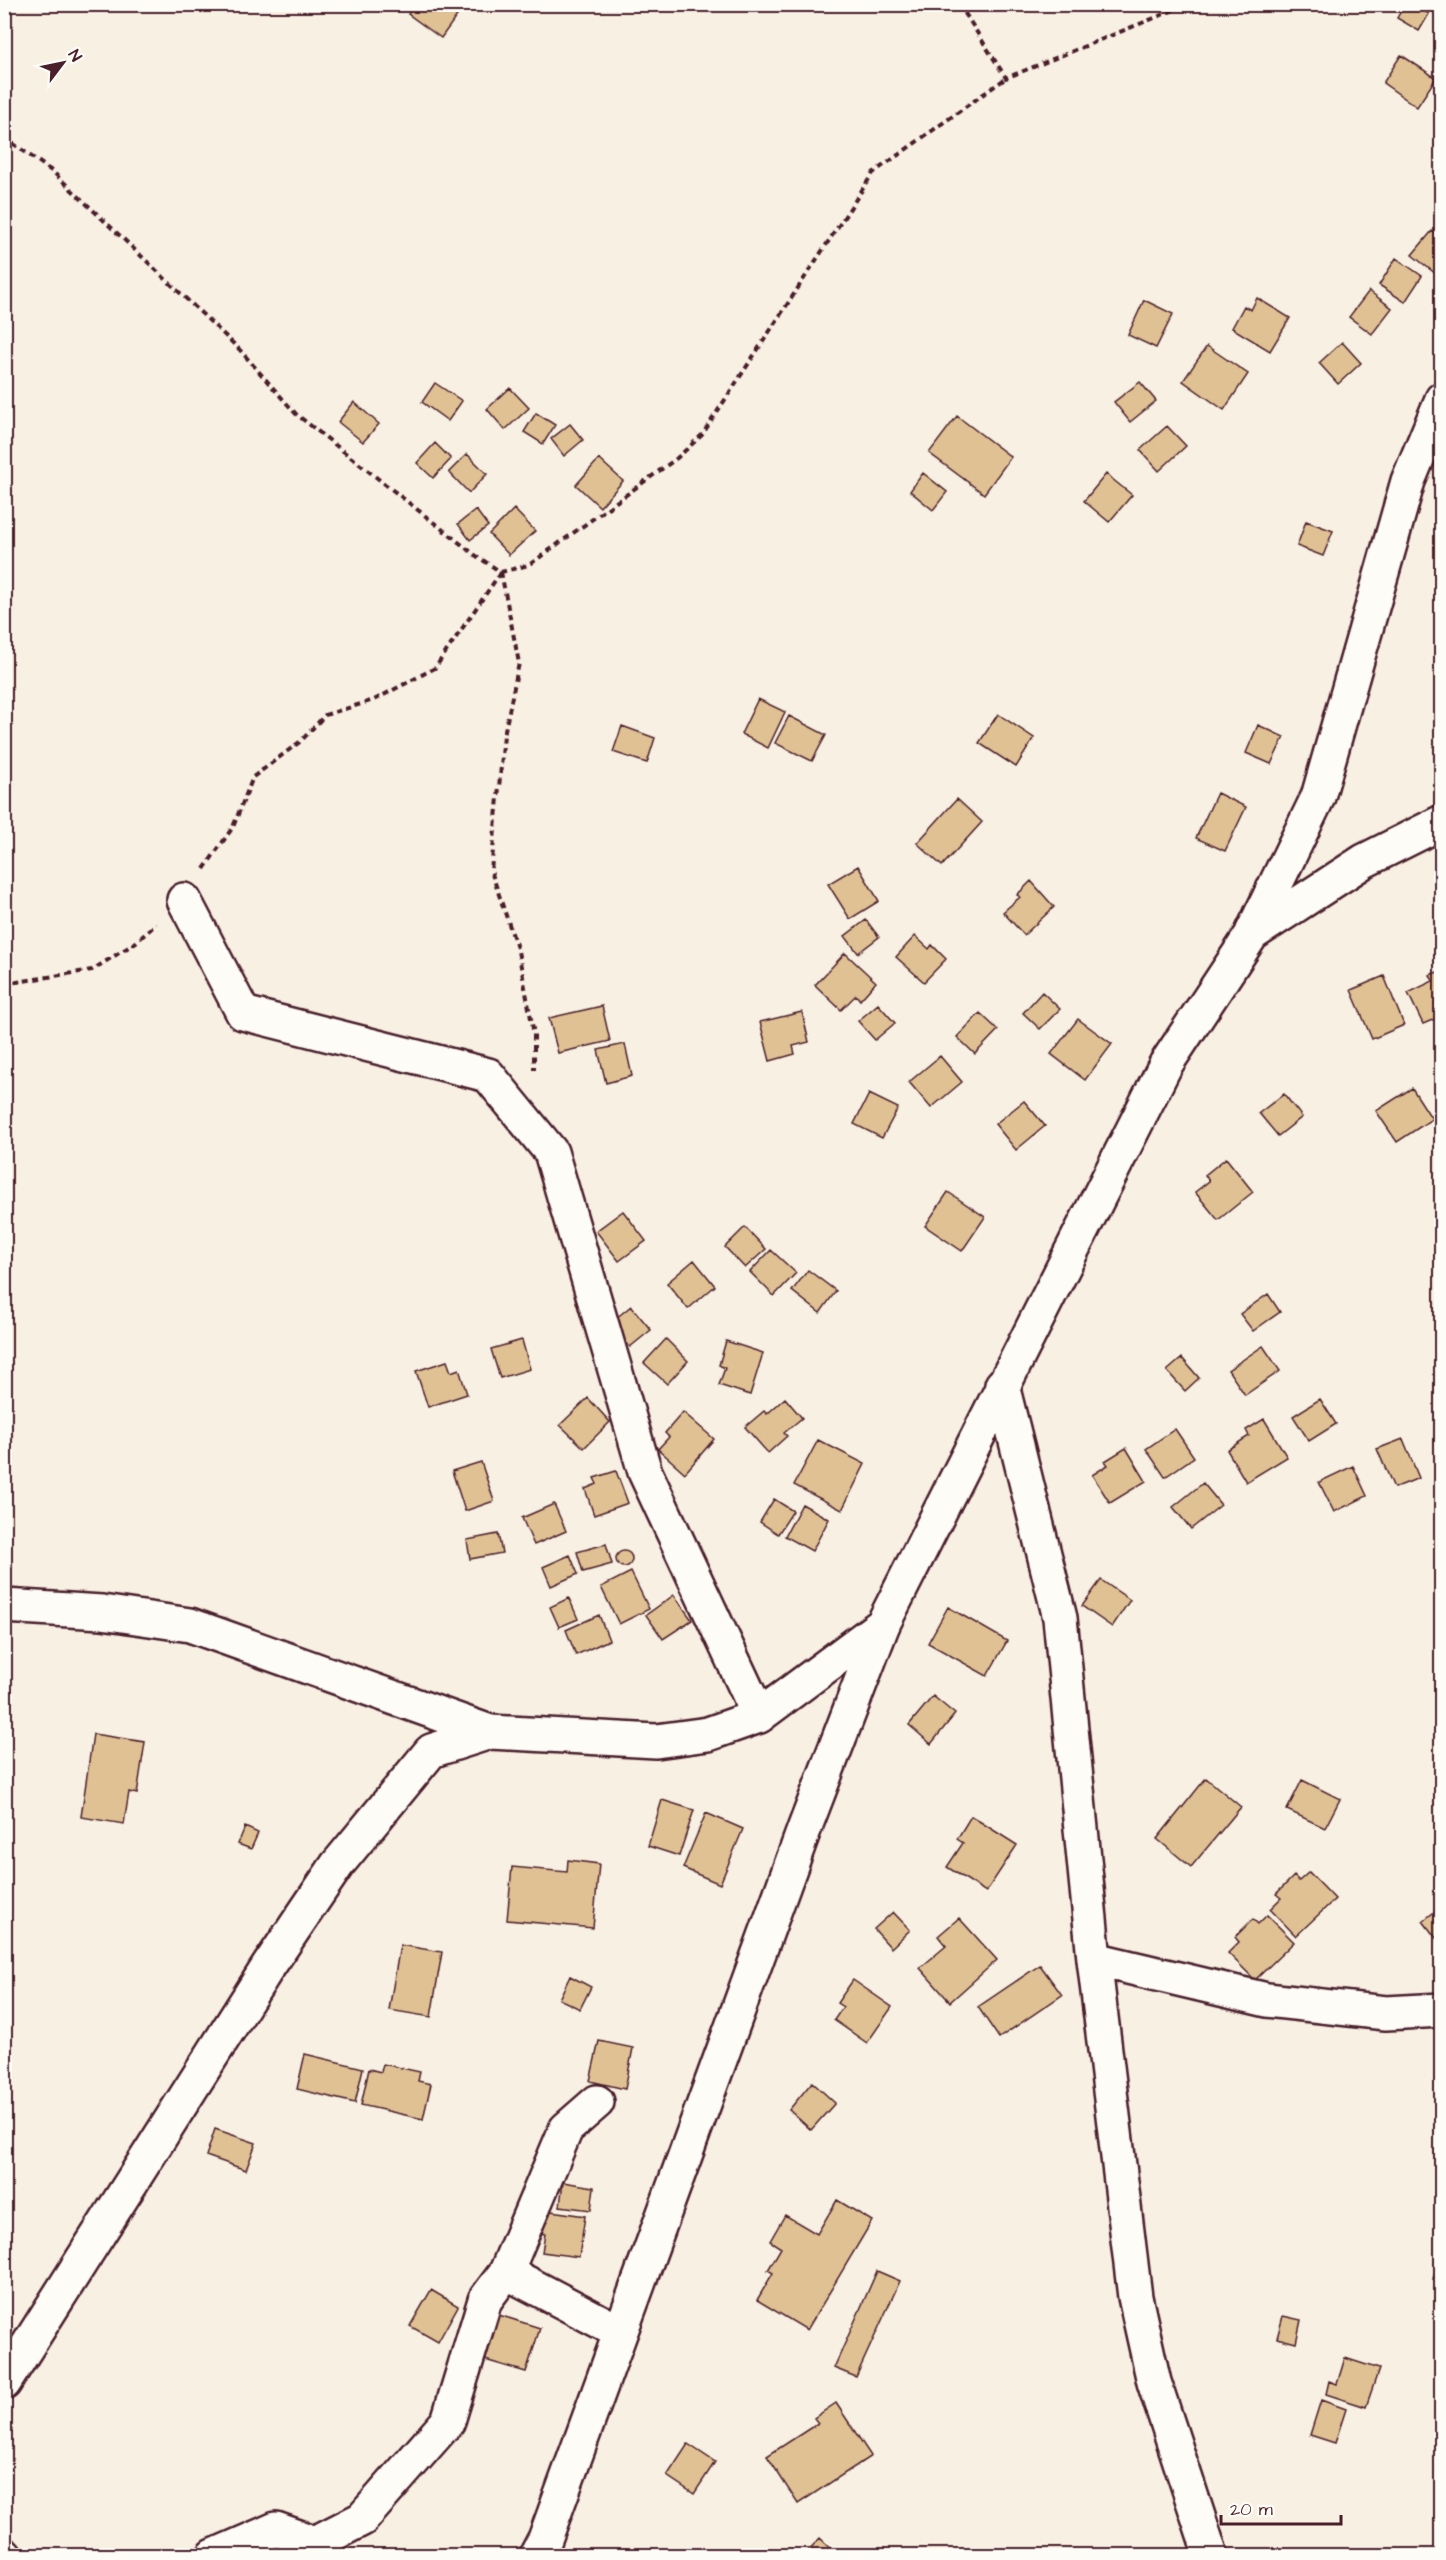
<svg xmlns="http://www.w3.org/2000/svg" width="1446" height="2560" font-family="'Architects Daughter',sans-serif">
<rect width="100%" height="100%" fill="#f7f0e3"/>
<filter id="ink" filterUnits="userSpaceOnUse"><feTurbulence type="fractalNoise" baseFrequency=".0167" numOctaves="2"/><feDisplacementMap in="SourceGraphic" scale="12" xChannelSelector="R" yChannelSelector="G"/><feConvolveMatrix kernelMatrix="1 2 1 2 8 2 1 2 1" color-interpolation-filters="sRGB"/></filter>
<g filter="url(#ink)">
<path fill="#e0c193" stroke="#4a1f2b" stroke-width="1.5" d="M414,4H461L464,6L441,38L408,14Z
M1405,4H1413L1429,14L1419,31L1397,18Z
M1401,55L1436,78L1417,107L1383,83Z
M1432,231L1442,239V267L1436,274L1412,255Z
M1396,258L1422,276L1405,302L1379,285Z
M1369,291L1392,308L1372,334L1349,317Z
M1257,298L1290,318L1270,351L1232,328L1244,306L1251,310Z
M1144,300L1173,314L1156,348L1128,335Z
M1342,342L1361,363L1338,384L1319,363Z
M1207,346L1248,374L1224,410L1183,381Z
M1140,382L1156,401L1130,422L1114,402Z
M435,383L462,401L448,421L422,402Z
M510,388L529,408L505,430L487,409Z
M354,402L379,424L363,442L338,422Z
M536,413L555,425L543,444L524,432Z
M957,416L1011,457L984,494L929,453Z
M570,424L583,440L564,456L551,439Z
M1167,426L1186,446L1159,471L1140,450Z
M435,443L451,459L433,478L417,463Z
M467,454L487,474L469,493L449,472Z
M599,459L623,481L600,507L576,485Z
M923,473L947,492L933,510L910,491Z
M1106,474L1132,495L1109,522L1084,501Z
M514,509L535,531L509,555L489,534Z
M476,510L488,526L470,540L458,524Z
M1306,521L1333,531L1323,556L1297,546Z
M758,699L785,712L768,748L741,734Z
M998,714L1034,738L1016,767L979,743Z
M789,716L826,735L812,761L775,743Z
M1258,725L1284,737L1271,764L1246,753Z
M622,726L655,738L647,763L613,752Z
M1217,793L1246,807L1225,851L1196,838Z
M957,799L982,822L942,866L917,843Z
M858,866L879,901L850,919L828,884Z
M1031,881L1054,907L1024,935L1003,912L1020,897L1017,895Z
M866,920L879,937L858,953L845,936Z
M915,936L929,949L932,945L946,959L924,982L896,957Z
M845,953L876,982L860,1000L856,995L841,1010L815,985Z
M1442,970V1016L1423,1024L1408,993L1433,981L1430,975Z
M1384,976L1404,1025L1372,1039L1351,990Z
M1042,992L1060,1009L1040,1029L1023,1013Z
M878,1004L895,1023L875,1040L858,1021Z
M602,1006L610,1041L558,1053L549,1018Z
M802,1012L809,1042L793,1046L795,1054L770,1061L760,1022Z
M980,1013L998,1030L975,1054L957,1037Z
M1078,1019L1112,1044L1085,1080L1051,1054Z
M625,1044L632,1076L606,1083L598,1050Z
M940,1056L962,1082L931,1108L909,1082Z
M1412,1088L1432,1119L1397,1142L1376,1111Z
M869,1094L898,1108L882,1138L854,1124Z
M1284,1094L1302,1117L1278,1136L1259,1113Z
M1024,1101L1045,1126L1016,1150L995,1124Z
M1226,1158L1253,1192L1218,1220L1195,1192L1209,1181L1205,1175Z
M948,1192L985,1217L962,1251L925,1226Z
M623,1211L646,1241L619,1261L596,1231Z
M745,1227L766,1249L745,1268L725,1247Z
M771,1250L796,1273L774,1296L750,1272Z
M694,1260L715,1286L688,1309L667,1283Z
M808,1270L836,1291L820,1313L792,1291Z
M1268,1294L1280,1312L1253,1331L1240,1314Z
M631,1306L651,1330L630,1347L610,1323Z
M666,1339L688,1361L667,1384L644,1363Z
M522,1340L530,1369L500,1378L491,1349Z
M726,1341L763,1353L750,1395L719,1385L725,1368L719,1365Z
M1263,1346L1280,1371L1245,1395L1228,1370Z
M1182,1358L1199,1378L1185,1391L1167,1371Z
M447,1361L451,1372L459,1369L467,1394L428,1407L416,1371Z
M588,1398L610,1422L584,1448L560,1425Z
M785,1398L802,1418L784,1433L787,1436L768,1453L745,1427L764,1411L767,1414Z
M1320,1399L1336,1424L1309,1441L1293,1416Z
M683,1412L714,1439L685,1473L658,1449L669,1437L665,1433Z
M1264,1419L1287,1457L1246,1482L1227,1450L1249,1436L1246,1430Z
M1175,1429L1194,1457L1165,1477L1146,1449Z
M1403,1439L1419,1478L1394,1488L1377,1449Z
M818,1440L865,1464L842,1510L794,1485Z
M1126,1448L1146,1481L1110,1503L1092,1475L1108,1465L1105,1461Z
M481,1462L494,1501L465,1511L452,1471Z
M1353,1466L1367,1496L1334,1512L1319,1482Z
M616,1471L628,1503L594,1515L585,1489L597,1484L594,1478Z
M1203,1483L1221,1505L1191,1529L1173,1507Z
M774,1499L793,1511L778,1534L760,1522Z
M554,1504L566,1531L534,1545L522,1518Z
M802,1504L829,1519L812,1551L785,1536Z
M498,1534L502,1553L470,1559L467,1540Z
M606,1544L612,1564L583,1572L577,1552Z
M616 1559a8 8 0 1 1 16 0a8 8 0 1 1-16 0Z
M570,1555L578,1574L551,1586L543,1567Z
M631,1572L649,1609L619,1624L601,1587Z
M1101,1580L1130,1600L1112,1627L1082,1606Z
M674,1595L692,1620L663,1639L646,1615Z
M569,1598L578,1619L559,1627L550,1607Z
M948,1607L1007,1641L987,1676L928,1643Z
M599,1615L609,1640L576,1655L566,1630Z
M933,1696L955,1714L931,1744L909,1725Z
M93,1734L145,1742L137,1794L129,1792L124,1824L81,1817Z
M1206,1778L1241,1807L1191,1867L1157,1839Z
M1302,1780L1340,1799L1325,1828L1287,1810Z
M662,1800L694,1810L679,1856L648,1846Z
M706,1813L743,1829L720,1884L683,1868Z
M971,1816L1017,1845L986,1892L947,1867L963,1843L957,1839Z
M245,1827L258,1833L251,1849L238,1844Z
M568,1860L599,1864L593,1928L507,1920L512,1867L567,1872Z
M1309,1872L1335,1899L1296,1936L1270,1909L1281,1898L1276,1894L1294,1876L1299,1881Z
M1439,1908L1442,1911V1940L1439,1942L1423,1921Z
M893,1912L910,1930L891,1948L874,1929Z
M1267,1915L1294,1942L1255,1980L1228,1953L1239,1942L1235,1937L1253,1919L1258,1924Z
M959,1918L997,1960L950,2002L920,1968L946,1946L938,1936Z
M400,1945L442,1952L431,2017L389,2010Z
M1040,1965L1062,1995L999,2038L978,2007Z
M570,1976L591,1987L580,2009L559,1999Z
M853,1980L892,2007L867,2043L834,2020L843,2007L837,2003Z
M599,2041L633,2048L625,2089L590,2081Z
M305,2054L363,2068L355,2103L297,2089Z
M383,2064L420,2072L418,2081L431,2084L423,2119L361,2105L369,2069L381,2072Z
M812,2082L835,2103L811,2130L789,2110Z
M215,2129L256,2143L246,2170L206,2156Z
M563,2182L594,2187L591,2210L560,2206Z
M837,2200L872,2221L807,2330L757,2300L773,2273L768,2270L781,2248L770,2241L785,2215L817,2234Z
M544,2210L585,2216L579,2257L542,2252L545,2234L540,2233Z
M1442,2254V2282L1433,2279Z
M877,2271L900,2281L856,2377L834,2368Z
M431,2290L458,2306L438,2342L410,2326Z
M499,2315L540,2328L526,2372L485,2360Z
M1283,2316L1301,2320L1296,2343L1277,2338Z
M1345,2358L1379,2369L1366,2407L1326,2394L1329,2381L1337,2384Z
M1321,2400L1346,2409L1335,2443L1310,2435Z
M836,2403L871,2456L798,2504L767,2456L818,2423L814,2418Z
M688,2444L715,2462L694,2494L667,2476Z
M820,2538L839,2556H803Z"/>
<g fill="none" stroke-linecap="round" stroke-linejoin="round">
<defs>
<path id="minor" d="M184,900L243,1013L488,1075L551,1152L645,1472L759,1716
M1002,1385L1060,1618L1094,1959L1135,2297L1154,2382L1211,2556
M4,1606L102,1612L190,1625L490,1732
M1094,1959L1267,2000L1386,2013L1442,2010
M506,2272L620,2332
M4,2555L5,2556
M214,2556L276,2529L315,2543L362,2519L448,2421L485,2300L506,2272L566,2129L597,2102
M536,2556L545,2539L805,1827L883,1624"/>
<path id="tertiary" d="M1252,933L1318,797L1408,481L1442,399
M4,2383L268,1967L337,1865L431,1751L490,1732L656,1741L708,1734L759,1716L883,1624L1166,1064L1252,934L1364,861L1442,822"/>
</defs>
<use href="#minor" stroke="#4a1f2b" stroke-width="38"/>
<use href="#tertiary" stroke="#4a1f2b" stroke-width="38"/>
<path stroke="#4a1f2b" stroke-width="4" stroke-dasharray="6 4.5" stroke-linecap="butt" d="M959,4L1006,78L1189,4
M4,137L53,172L239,349L296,414L475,555L501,572L529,565L677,458L702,435L873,173L1006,78
M501,572L519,663L504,735L491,871L518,951L534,1034V1070
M204,869L233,827L253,777L301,741L325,715L374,700L435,668L501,572
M4,984L92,970L135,943L156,924"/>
<use href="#minor" stroke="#fdfcf7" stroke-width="33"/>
<use href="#tertiary" stroke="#fdfcf7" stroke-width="33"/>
</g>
</g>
<rect width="1446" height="2560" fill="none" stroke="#fdfcf7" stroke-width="24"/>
<rect x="12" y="12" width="1422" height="2536" fill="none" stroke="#4a1f2b" stroke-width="2" filter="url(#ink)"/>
<g transform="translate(63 63) rotate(58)" stroke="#fdfcf7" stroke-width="4.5" paint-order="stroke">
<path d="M0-4.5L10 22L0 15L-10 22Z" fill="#4a1f2b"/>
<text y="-9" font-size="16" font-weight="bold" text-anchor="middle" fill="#4a1f2b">N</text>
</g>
<path d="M1221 2515v9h120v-9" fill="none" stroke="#4a1f2b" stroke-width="3"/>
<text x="1230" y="2515" font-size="18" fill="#4a1f2b" stroke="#fdfcf7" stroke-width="4.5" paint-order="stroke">20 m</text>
</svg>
